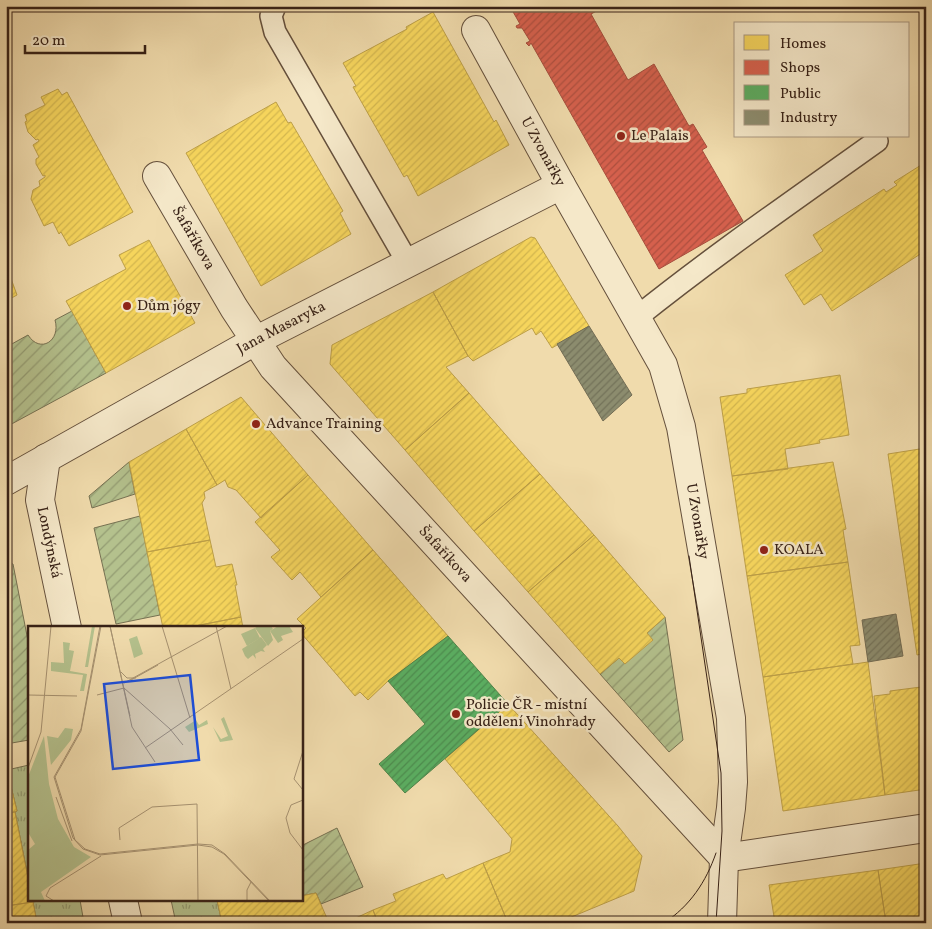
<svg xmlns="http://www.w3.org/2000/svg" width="932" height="929" font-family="Vollkorn,serif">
<defs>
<pattern id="grass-tufts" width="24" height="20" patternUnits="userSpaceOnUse" patternTransform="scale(1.25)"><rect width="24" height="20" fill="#b4c18d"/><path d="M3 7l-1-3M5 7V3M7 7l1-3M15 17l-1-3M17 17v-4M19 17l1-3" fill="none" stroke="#939c72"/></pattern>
<pattern id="garden-furrows" width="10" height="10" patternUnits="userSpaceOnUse" patternTransform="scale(1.25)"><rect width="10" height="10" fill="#b4c18d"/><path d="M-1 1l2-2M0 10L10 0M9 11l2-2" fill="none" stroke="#939c72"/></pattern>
<pattern id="homes-hatch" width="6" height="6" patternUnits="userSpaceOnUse" patternTransform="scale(1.25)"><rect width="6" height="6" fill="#f6d55c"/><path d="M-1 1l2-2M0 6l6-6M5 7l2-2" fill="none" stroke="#d4b74f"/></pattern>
<pattern id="shops-hatch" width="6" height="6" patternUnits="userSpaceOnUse" patternTransform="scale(1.25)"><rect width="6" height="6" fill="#d6604d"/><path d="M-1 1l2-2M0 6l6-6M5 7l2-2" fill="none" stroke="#ae4f3f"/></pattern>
<pattern id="public-hatch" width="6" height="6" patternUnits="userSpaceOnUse" patternTransform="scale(1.25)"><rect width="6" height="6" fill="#5aae61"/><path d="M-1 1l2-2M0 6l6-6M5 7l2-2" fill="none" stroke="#4b8d4f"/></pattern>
<pattern id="industry-hatch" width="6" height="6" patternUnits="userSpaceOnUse" patternTransform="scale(1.25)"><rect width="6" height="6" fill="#8c8c6e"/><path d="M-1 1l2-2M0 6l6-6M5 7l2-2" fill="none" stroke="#737259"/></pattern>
</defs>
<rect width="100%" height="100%" fill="#f0dbac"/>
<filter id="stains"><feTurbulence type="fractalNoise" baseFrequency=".004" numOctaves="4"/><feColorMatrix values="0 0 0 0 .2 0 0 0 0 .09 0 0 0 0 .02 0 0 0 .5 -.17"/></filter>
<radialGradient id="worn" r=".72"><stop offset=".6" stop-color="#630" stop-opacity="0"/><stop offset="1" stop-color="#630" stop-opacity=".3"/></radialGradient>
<path fill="url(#grass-tufts)" stroke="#767152" d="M29,765V882L15,812L17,811L7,770Z
M45,900H80L84,923H37L33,902Z
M171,900H217L222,923H176Z"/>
<path fill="url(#garden-furrows)" stroke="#767152" d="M72,311L106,373L6,427V338L10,345L28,335C40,354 61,341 55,320Z
M129,462L135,494L92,508L89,496Z
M140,516L160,615L116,624L94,528Z
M6,561L13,564L29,646V740L6,744Z
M665,617L683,740L669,752L600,674L619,658L625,664L647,633Z
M337,828L363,887L321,904L316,893L301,896V846Z"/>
<path fill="url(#homes-hatch)" stroke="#bd9f47" d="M433,12L494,122L496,120L509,145L418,196L407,175L404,177L353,87L356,86L343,63L407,29L406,27Z
M58,89L62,95L67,92L133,212L69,246L61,232L59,234L53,222L44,226L31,199L33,190L40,186L39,181L45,177V175L43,176L36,164V159L39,157L33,145L39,141L38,139L36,140L28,132L25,122L27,121L25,115L45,105L41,97Z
M276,102L288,123L291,122L343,211L340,213L351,234L261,286L186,153Z
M926,162V245L922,248L925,251L832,311L821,294L804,305L785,275L823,251L813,235L884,189L886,192L897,185L894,182Z
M531,237L535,238L589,326L552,348L541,331L536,335L532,328L473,361L468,356L433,292Z
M149,240L195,323L106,373L66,301L126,269L119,255Z
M9,273L17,295L6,301V275Z
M433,292L468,356L446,367L469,393L405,450L330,364L332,345Z
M840,375L849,435L819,440L820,443L785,449L788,469L732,476L720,397L747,393V389Z
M469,393L540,474L474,531L405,450Z
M241,397L308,475L261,518L236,490L228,487L225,480L217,485L186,429Z
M186,429L217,485L204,492L205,498L202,503L210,540L147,552L129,462Z
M926,448V653L917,655L888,454Z
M833,462L846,529L843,530L848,562L747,576L732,476Z
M540,474L594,535L528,592L474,531Z
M308,475L373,550L321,597L300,572L292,580L271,557L280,550L255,522Z
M594,535L665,617L647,633L653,640L625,664L619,658L600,674L528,592Z
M210,540L216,567L232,564L237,585H235L241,617L185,628H163L147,552Z
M373,550L448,636L388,681L368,700L360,692L355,696L301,633L306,628L297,619Z
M848,562L860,645L850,646L853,664L763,677L747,576Z
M241,617L243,628H185L195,626Z
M868,662L885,795L783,811L763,677Z
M921,687L922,689H926V789L885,795L874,696L890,694V691Z
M508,704L618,826L642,856L634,891L557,923H508L483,863L510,852L512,839L445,759Z
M6,766L17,811L6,814Z
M15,812L29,883V900H32L33,902L6,906V814Z
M483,863L508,923H378L373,910L396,901L393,894L443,874L446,879Z
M926,863V923H886L878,870Z
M878,870L886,923H775L769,885Z
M316,893L329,923H222L217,900H301V896Z
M33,902L37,923H6V906Z
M373,910L378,923H345Z"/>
<path fill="url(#shops-hatch)" stroke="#a64d3c" d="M508,6H606L591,14L628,80L654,64L689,126L693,124L707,147L702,150L743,221L659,269L531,43L529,46L526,43L530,41L522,28H517L516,26L520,24L512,10L510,11Z"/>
<path fill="url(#public-hatch)" stroke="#50844a" d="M448,636L508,704L405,793L379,764L425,724L388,681Z"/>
<path fill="url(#industry-hatch)" stroke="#726c54" d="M589,326L632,395L603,421L557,344Z
M896,614L903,656L868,662L862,620Z"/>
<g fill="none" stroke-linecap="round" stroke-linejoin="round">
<defs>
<path id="service" d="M275,6L271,16L275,32L408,263
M636,318C713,256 796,199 877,141"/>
<g id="minor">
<path id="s1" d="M476,30L561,185L663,365L681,427L731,718L733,782L731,808L724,858L722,923"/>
<path id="s2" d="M157,176L234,308L273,367L724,858"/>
<path id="s3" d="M46,458L40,500L67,628"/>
<path id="s4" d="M6,481L255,341L561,185"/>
<path d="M724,858L926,828"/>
<path d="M123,900L128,923"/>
</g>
</defs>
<use href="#service" stroke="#65503c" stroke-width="24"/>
<use href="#minor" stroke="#65503c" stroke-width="30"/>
<use href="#service" stroke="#f5e8c9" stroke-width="21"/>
<use href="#minor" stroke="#f5e8c9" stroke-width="28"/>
<path stroke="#372116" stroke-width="1" d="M689,556L721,773L722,831L716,923
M664,923C690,906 706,882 716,853"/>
</g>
<g fill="#8f2418" stroke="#f5e8c9" stroke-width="2">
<circle cx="621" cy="136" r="5"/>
<circle cx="127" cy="306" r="5"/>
<circle cx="256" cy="424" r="5"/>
<circle cx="764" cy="550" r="5"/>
<circle cx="456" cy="714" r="5"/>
</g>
<g text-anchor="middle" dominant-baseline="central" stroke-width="5" stroke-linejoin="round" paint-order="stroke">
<g font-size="15" fill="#372116" stroke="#f5e8c9" text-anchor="start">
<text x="631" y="136">Le Palais</text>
<text x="137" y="306">Dům jógy</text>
<text x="266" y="424">Advance Training</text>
<text x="774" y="550">KOALA</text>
<text x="466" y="705">Policie ČR - místní<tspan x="466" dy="17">oddělení Vinohrady</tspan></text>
</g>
<g font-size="15" fill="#372116" stroke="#f5e8c9">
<text stroke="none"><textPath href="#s1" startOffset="139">U Zvonařky</textPath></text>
<text stroke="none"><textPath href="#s2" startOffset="72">Šafaříkova</textPath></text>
<text stroke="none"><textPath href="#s4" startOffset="315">Jana Masaryka</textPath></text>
<text stroke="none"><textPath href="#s1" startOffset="544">U Zvonařky</textPath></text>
<text stroke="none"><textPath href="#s3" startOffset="86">Londýnská</textPath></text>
<text stroke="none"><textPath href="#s2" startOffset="478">Šafaříkova</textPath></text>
</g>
</g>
<g transform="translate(28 626)">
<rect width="275" height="275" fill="#f0dbac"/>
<path d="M64,0H67L60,41H57ZM230,0H243L245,3L242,5L245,14L240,20L227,2ZM109,10L115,28L106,32L101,13ZM35,16L42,17L41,24L46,25L42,45L59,48L56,65H52L55,49L23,45V36L36,37ZM196,91L205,114L192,116L185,101L193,113L200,110L193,93ZM37,102L45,103L43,114L23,139L19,110L30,112Z" fill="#b4c18d"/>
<path d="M250,0H261L265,6L253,10L255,14L250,17L242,5ZM233,11L239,19L235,23L237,26L233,25L227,28L228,33L225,29L220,33L217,30L214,23ZM16,110L21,158L30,193L46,221L63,231L13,266L17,275H0V224L7,218L1,208L0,151Z" fill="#b4c18d"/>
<path d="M227,2L232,12L219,20L213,8ZM168,94L171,99L179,94L180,98L161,106L157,101Z" fill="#b4c18d"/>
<path fill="none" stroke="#a69170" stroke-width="1" d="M72,0L53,103L26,151L45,212L55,223L72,229L170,219L184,221L196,228L241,275M73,0L53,105L27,151L47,214L57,223L72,228L170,218L184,219L197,228L242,275M82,0L104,101L127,136M82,0L102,90M134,0L162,92M188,0L203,63M93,46L99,52H108M103,54L130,39M96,57L199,0M96,62L142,103L155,119M0,69L49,70M69,69L96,62M117,122L275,13M275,125L266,153L275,164M0,142L13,106L23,0M28,171L44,215M275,174L263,179L258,192L262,207L275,224M92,214L91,202L124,181L169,178L170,275M26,275L18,270L22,262L73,230M219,275V264L223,256"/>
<path fill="#1d4ed8" fill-opacity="0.15" stroke="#1d4ed8" stroke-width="2.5" d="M162,49L171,134L85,143L76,58Z"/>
<rect width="275" height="275" fill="none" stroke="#372116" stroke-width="2.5"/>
</g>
<rect width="932" height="929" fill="none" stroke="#f0dbac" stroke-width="25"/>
<rect x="8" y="8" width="917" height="914" fill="none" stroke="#372116" stroke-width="2.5"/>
<rect x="12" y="12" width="907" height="904" fill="none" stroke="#372116"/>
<rect x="734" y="22" width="175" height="115" fill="#f5e8c9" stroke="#a99881"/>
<rect x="744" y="35" width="25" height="15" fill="#f6d55c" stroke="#a99881"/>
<text x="780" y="48" font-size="15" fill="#372116">Homes</text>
<rect x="744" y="60" width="25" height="15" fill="#d6604d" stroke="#a99881"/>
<text x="780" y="72" font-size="15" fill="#372116">Shops</text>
<rect x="744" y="85" width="25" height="15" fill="#5aae61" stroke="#a99881"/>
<text x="780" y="98" font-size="15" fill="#372116">Public</text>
<rect x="744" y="110" width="25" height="15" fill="#8c8c6e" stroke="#a99881"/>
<text x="780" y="122" font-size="15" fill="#372116">Industry</text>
<path d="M25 45v8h120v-8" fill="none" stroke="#372116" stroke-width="2.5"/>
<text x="32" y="45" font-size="15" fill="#372116" stroke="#f5e8c9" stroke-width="4" paint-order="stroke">20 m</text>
<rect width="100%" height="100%" filter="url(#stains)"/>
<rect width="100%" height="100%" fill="url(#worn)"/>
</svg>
